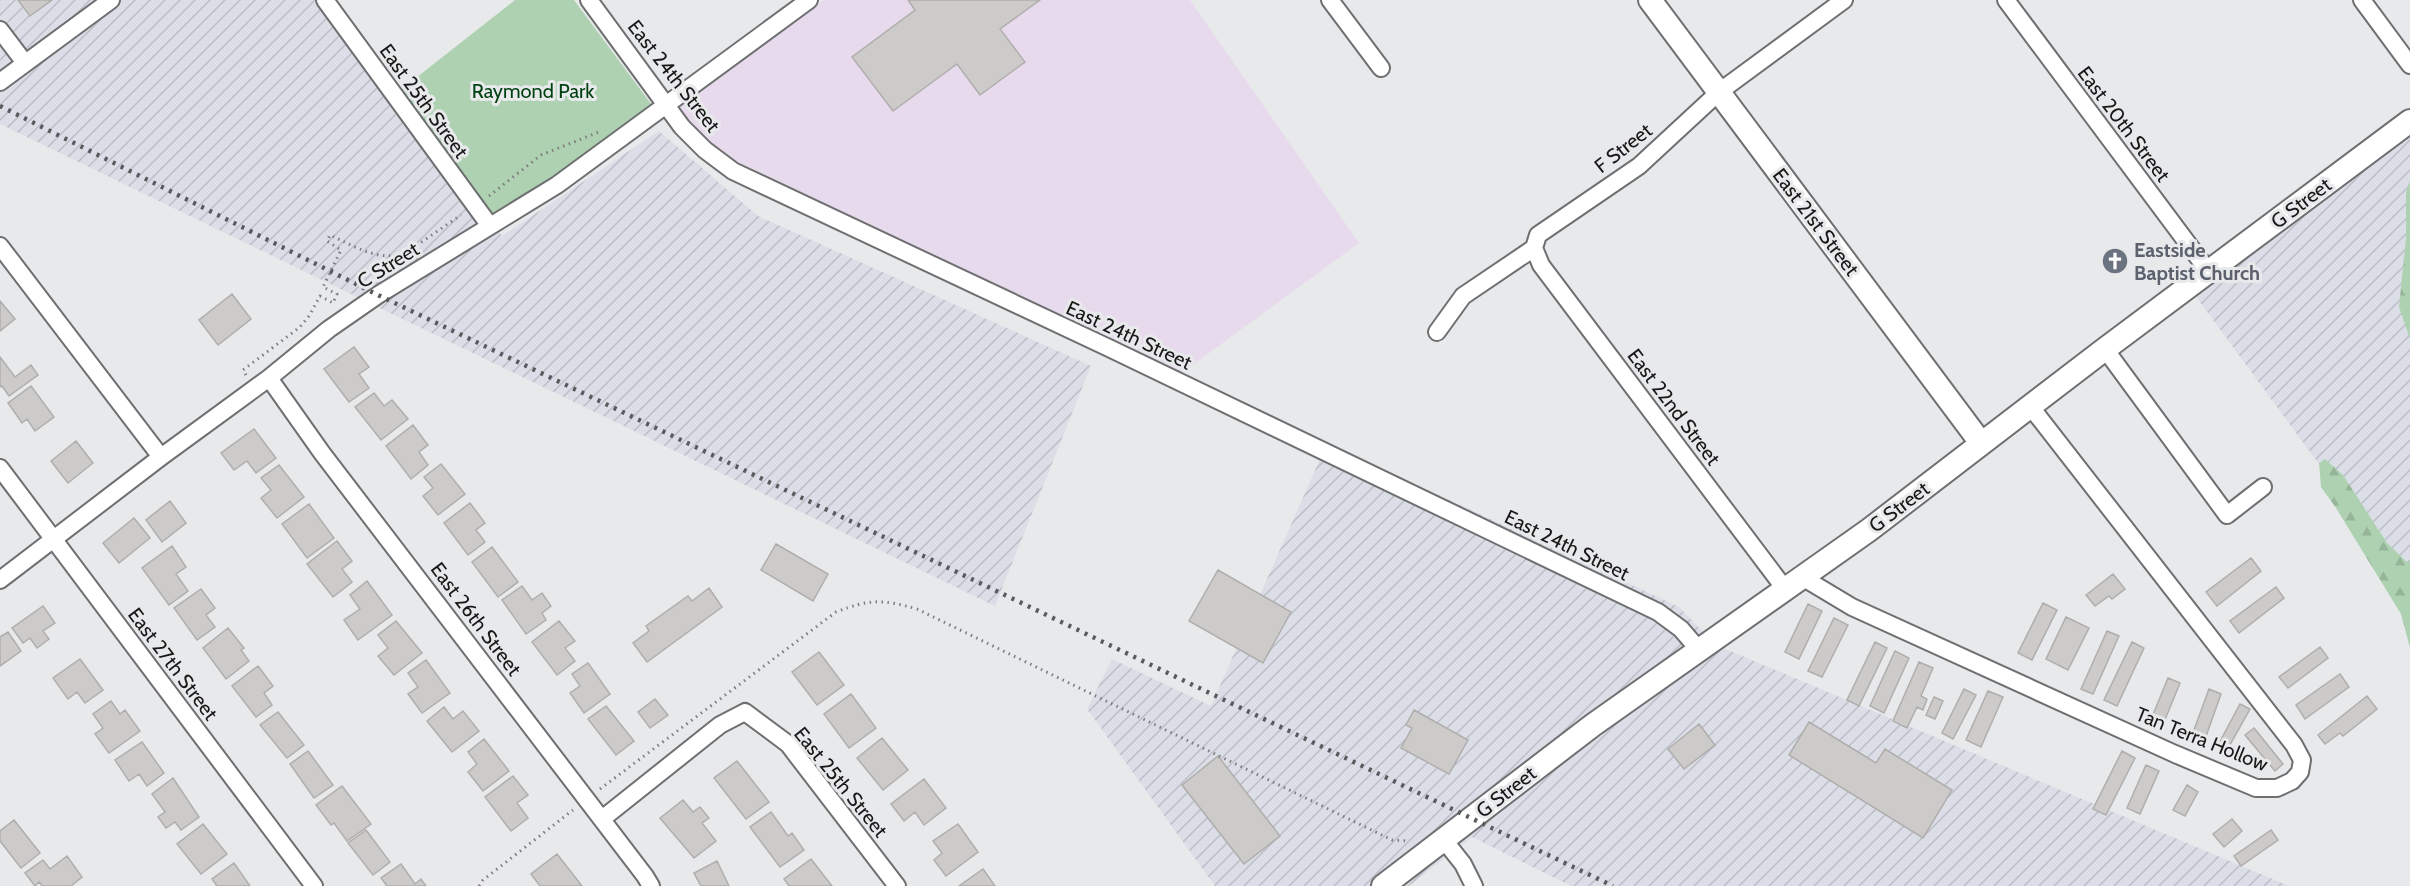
<svg xmlns="http://www.w3.org/2000/svg" width="2410" height="886" font-family="Cabin,sans-serif">
<defs>
<pattern id="industrial-furrows" width="10" height="10" patternUnits="userSpaceOnUse" patternTransform="scale(1.5)"><rect width="10" height="10" fill="#dbdee7"/><path d="M-1 1l2-2M0 10L10 0M9 11l2-2" fill="none" stroke="#bbbec6"/></pattern>
<pattern id="forest-firs" width="22" height="20" patternUnits="userSpaceOnUse" patternTransform="scale(1.5)"><rect width="22" height="20" fill="#aed2b1"/><path d="M5 1l3.5 6h-7zM16 11l3.5 6h-7z" fill="#95b498"/></pattern>
</defs>
<rect width="100%" height="100%" fill="#e8e9eb"/>
<path fill="url(#industrial-furrows)" d="M0,0H332L502,236L659,131L758,216L1091,366L995,606L0,124Z
M2410,134V588L2194,294Z
M1327,443L1679,607L1716,645L2289,886H1571L1472,837L1409,886H1215L1087,709L1112,659L1211,706Z"/>
<path fill="#e8daed" d="M824,0H1190L1359,243L1179,375L735,160L708,142L677,110Z"/>
<path fill="url(#forest-firs)" d="M2410,180V339L2399,307L2406,238V193Z
M2325,459L2343,475L2387,543L2407,562L2410,561V648L2401,614L2336,508L2321,487L2319,463Z"/>
<path fill="#aed2b1" d="M515,0H574L654,108L490,219L398,92Z"/>
<path fill="#cdcbca" stroke="#b0aead" stroke-width="1.5" d="M18,0H52L30,16Z
M908,0H1040L1000,29L1025,62L980,95L957,64L893,111L852,57L915,10Z
M232,294L251,319L218,345L199,320Z
M0,301L15,319L0,331Z
M354,347L369,367L359,374L369,388L349,402L324,369Z
M0,357L15,377L31,365L38,375L9,396L2,386L0,387Z
M31,386L54,417L35,431L27,419L22,423L8,403Z
M374,393L384,406L392,400L408,419L381,440L355,407Z
M413,425L428,445L419,452L428,465L411,479L386,446Z
M254,429L276,458L256,473L247,461L234,470L221,453Z
M76,441L93,463L68,483L51,461Z
M441,464L465,494L438,515L423,496L433,488L424,477Z
M279,465L304,497L277,518L261,498L271,490L261,478Z
M170,501L186,523L162,542L146,520Z
M470,503L485,523L476,530L485,542L468,555L444,523Z
M309,504L334,538L307,558L282,524Z
M134,518L150,538L119,563L103,543Z
M337,541L352,561L342,569L352,582L333,597L307,564Z
M776,544L828,574L813,601L761,570Z
M172,546L186,567L176,574L188,591L169,605L142,568Z
M492,547L518,582L498,597L472,562Z
M2251,558L2261,571L2217,606L2206,592Z
M1218,570L1291,612L1263,663L1189,621Z
M2113,574L2125,589L2112,599L2109,596L2095,606L2086,595Z
M367,581L392,615L358,640L344,620L360,609L350,595Z
M522,586L532,600L542,593L551,606L542,613L546,620L526,634L502,600Z
M2276,587L2284,598L2239,633L2230,621Z
M709,588L722,607L647,662L633,643L649,631L646,626L688,596L692,601Z
M201,589L215,608L206,615L215,627L197,640L174,608Z
M2043,603L2057,610L2032,660L2018,653Z
M1808,604L1822,611L1799,659L1785,652Z
M43,606L55,623L43,631L49,639L37,648L30,638L23,643L12,628Z
M2066,617L2089,628L2068,670L2046,659Z
M1834,618L1848,625L1822,677L1808,671Z
M396,621L422,653L394,675L378,656L388,648L378,635Z
M559,621L575,641L565,648L575,661L557,675L532,642Z
M228,628L244,648L241,650L249,661L226,679L203,648Z
M2107,631L2119,636L2093,694L2081,689Z
M8,632L21,651L0,666V637Z
M1875,642L1887,648L1859,706L1847,700Z
M2132,642L2144,648L2117,706L2104,700Z
M2320,647L2328,658L2288,688L2279,677Z
M1895,651L1909,658L1884,713L1870,706Z
M819,652L844,685L817,705L792,672Z
M80,659L103,690L85,703L77,692L68,699L53,678Z
M426,660L450,693L422,713L408,694L418,687L408,673Z
M1919,662L1933,668L1921,696L1927,699L1923,710L1917,707L1907,728L1893,721Z
M588,663L610,694L584,713L570,693L580,686L572,674Z
M258,666L273,686L264,693L272,705L256,717L232,686Z
M2340,674L2349,687L2305,719L2296,705Z
M2168,678L2180,683L2162,727L2150,722Z
M1964,689L1976,695L1953,739L1942,733Z
M2209,689L2221,694L2204,742L2191,738Z
M1988,691L2003,697L1981,747L1966,740Z
M851,694L876,728L849,748L824,714Z
M2367,696L2377,709L2343,736L2340,733L2325,744L2318,735Z
M1934,697L1943,701L1935,719L1926,715Z
M655,699L668,715L650,728L638,712Z
M111,701L120,714L125,710L140,731L109,753L95,734L103,728L93,714Z
M2240,704L2250,709L2226,752L2217,747Z
M606,706L634,741L616,755L588,719Z
M444,707L453,719L463,711L479,731L452,752L427,721Z
M1414,710L1468,740L1449,774L1401,748L1412,728L1406,725Z
M278,712L304,745L287,758L260,725Z
M1809,722L1876,763L1885,749L1952,790L1923,838L1789,755Z
M1699,724L1715,745L1684,769L1668,749Z
M2254,728L2283,764L2275,771L2245,735Z
M882,738L908,770L883,790L857,758Z
M484,739L509,771L483,791L468,772L477,764L468,752Z
M142,742L164,773L147,786L139,774L129,781L115,760Z
M308,751L333,785L314,798L290,764Z
M2122,751L2135,758L2106,815L2093,809Z
M1218,756L1280,836L1244,864L1182,785Z
M737,761L769,802L746,819L714,778Z
M2146,765L2159,771L2140,814L2127,808Z
M513,776L528,795L517,803L528,818L511,831L485,797Z
M173,778L199,817L181,830L175,822L166,828L158,817L165,812L152,794Z
M924,779L946,808L924,825L915,812L904,821L891,804Z
M2187,785L2198,792L2185,816L2173,810Z
M342,786L371,824L347,841L334,823L331,825L316,805Z
M683,800L693,812L700,807L709,818L702,823L716,841L694,858L660,818Z
M771,812L788,836L792,833L804,850L780,867L750,827Z
M2232,819L2242,831L2224,847L2213,834Z
M14,820L40,853L21,868L0,841V831Z
M203,824L227,854L201,874L177,844Z
M958,824L978,852L946,876L934,860L942,853L933,841Z
M366,830L390,862L373,875L348,843Z
M2271,830L2278,840L2241,866L2234,856Z
M557,854L582,886H540L531,874Z
M67,856L82,877L71,886H42L39,882L35,886L25,873L43,860L50,869Z
M811,859L832,886H789L784,879Z
M717,861L729,886H701L694,873Z
M234,863L250,886H217L212,879Z
M401,864L415,884L421,879L426,886H387L381,878Z
M983,869L995,886H959Z"/>
<g fill="none" stroke-linecap="round" stroke-linejoin="round">
<defs>
<path id="minor" d="M325,0L490,226
M589,0L682,127L705,150L733,171L1109,348L1658,612L1681,629L1699,650
M1330,0L1381,68
M2006,0L2209,272
M2362,0L2410,65
M0,30L25,63
M0,82L111,0
M0,246L161,457
M1534,248L1541,265L1785,589
M1437,332L1463,296L1534,248L1538,235L1639,166L1719,92L1844,0
M2105,349L2227,515L2263,487
M269,378L322,453L645,876L651,886
M0,468L314,886
M1802,577L1852,607L2175,754L2256,788H2277L2292,781L2300,772L2302,760L2294,745L2030,406
M0,580L161,457L269,378L329,329L378,295L557,185L809,0
M602,819L720,725L745,712L788,744L897,886
M1444,840L1463,864L1474,886"/>
<path id="major" d="M1650,0L1981,443
M1383,886L1593,725L1869,530L2105,349L2410,121"/>
</defs>
<use href="#minor" stroke="#6e6f70" stroke-width="20"/>
<use href="#major" stroke="#6e6f70" stroke-width="26"/>
<path stroke="#7c7d7e" stroke-width="3" stroke-dasharray="1.5 4.5" stroke-linecap="butt" d="M489,196L541,155L599,132
M246,375L243,370L300,327L309,316L320,296L333,303L337,294L323,287L341,250L327,241L330,235C354,246 376,261 404,254L461,215
M600,789L836,612C870,599 882,599 917,609L1392,840L1407,841
M479,886L483,880L573,810"/>
<use href="#minor" stroke="#fff" stroke-width="16"/>
<use href="#major" stroke="#fff" stroke-width="22"/>
<path stroke="#595a5b" stroke-width="4.5" stroke-dasharray="3 6" stroke-linecap="butt" d="M0,106L378,295L1613,886"/>
</g>
<defs>
<symbol id="church-disc" viewBox="-11 -11 22 22"><circle r="9.5" fill="#6b7280" stroke="#e8e9eb"/><path d="M-1.2-6h2.4v3.5h3.3v2.4h-3.3V6h-2.4V-.1h-3.3v-2.4h3.3Z" fill="#fff"/></symbol>
</defs>
<g fill-rule="evenodd">
<use href="#church-disc" x="2100" y="246" width="30" height="30"/>
</g>
<g text-anchor="middle" dominant-baseline="central" stroke-width="6" stroke-linejoin="round" paint-order="stroke">
<g font-size="20" fill="#181819" stroke="#e8e9eb">
<text transform="translate(674 76) rotate(52)">East 24th Street</text>
<text transform="translate(424 101) rotate(54)">East 25th Street</text>
<text transform="translate(2124 124) rotate(53)">East 20th Street</text>
<text transform="translate(1623 148) rotate(-38)">F Street</text>
<text transform="translate(2301 203) rotate(-37)">G Street</text>
<text transform="translate(1816 222) rotate(53)">East 21st Street</text>
<text transform="translate(388 265) rotate(-32)">C Street</text>
<text transform="translate(1129 335) rotate(25)">East 24th Street</text>
<text transform="translate(1674 407) rotate(53)">East 22nd Street</text>
<text transform="translate(1899 507) rotate(-37)">G Street</text>
<text transform="translate(1567 545) rotate(26)">East 24th Street</text>
<text transform="translate(476 619) rotate(53)">East 26th Street</text>
<text transform="translate(173 664) rotate(53)">East 27th Street</text>
<text transform="translate(2202 739) rotate(22)">Tan Terra Hollow</text>
<text transform="translate(841 782) rotate(51)">East 25th Street</text>
<text transform="translate(1506 792) rotate(-38)">G Street</text>
</g>
<g font-size="20" fill="#004112" stroke="#e8e9eb">
<text x="533" y="91">Raymond Park</text>
</g>
<g font-size="20" font-weight="bold" fill="#5b616d" stroke="#e8e9eb" text-anchor="start">
<text x="2134" y="250">Eastside<tspan x="2134" dy="23">Baptist Church</tspan></text>
</g>
</g>
</svg>
